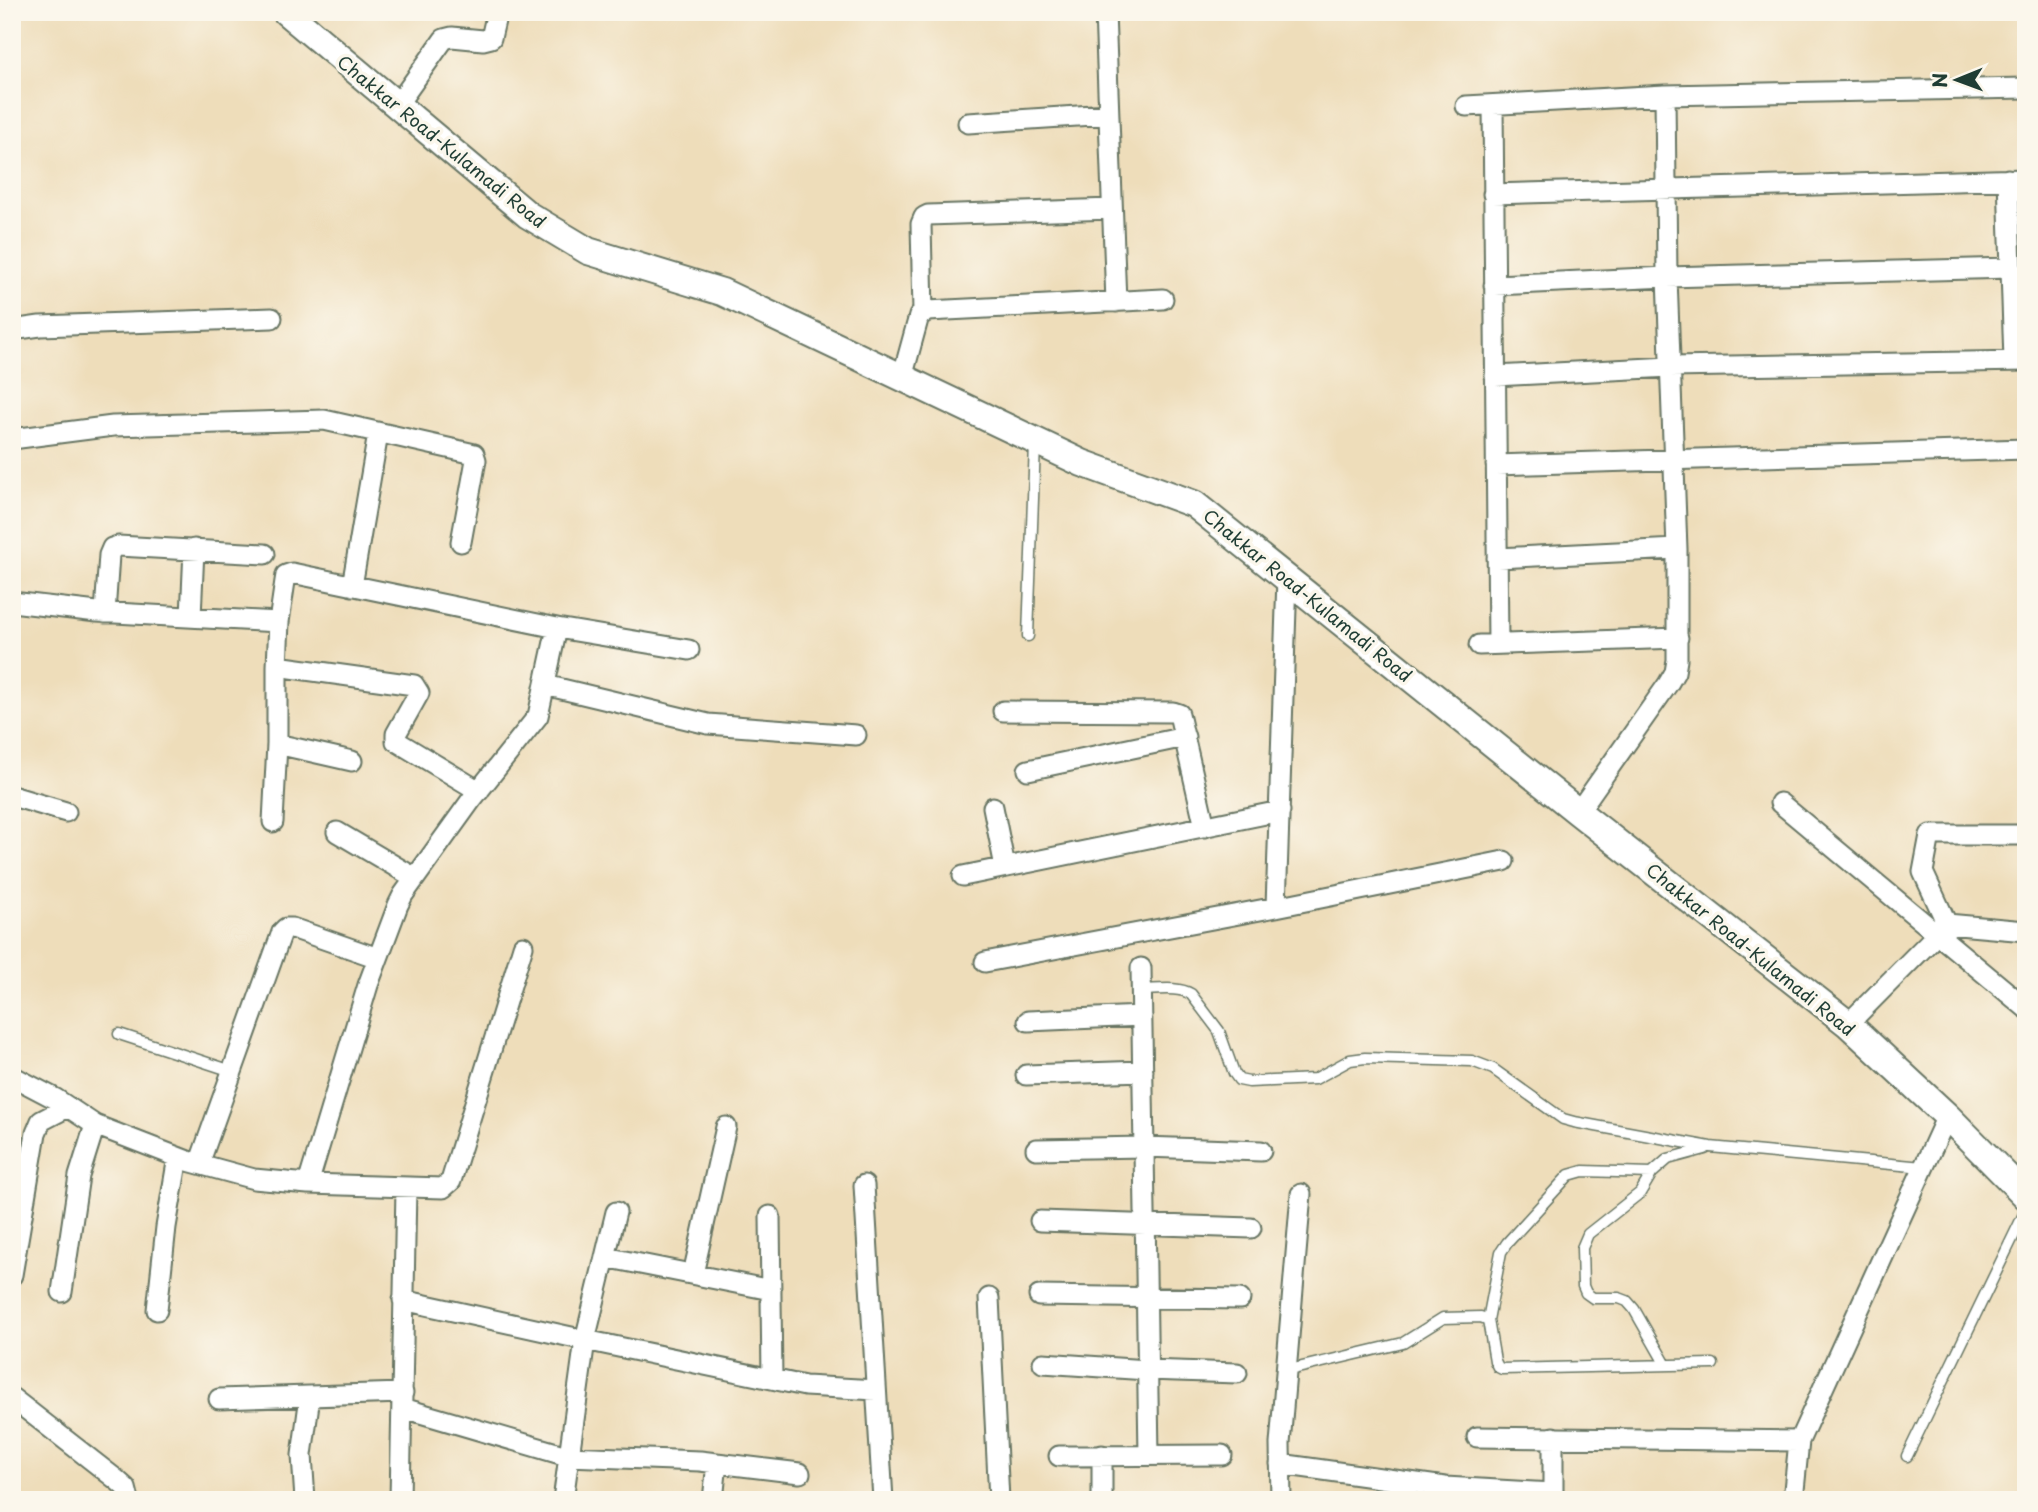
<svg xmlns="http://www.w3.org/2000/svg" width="2038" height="1512" font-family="'Playpen Sans',sans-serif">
<rect width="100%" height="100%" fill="#fbf7ec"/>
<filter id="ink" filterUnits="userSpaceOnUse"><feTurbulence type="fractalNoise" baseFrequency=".0143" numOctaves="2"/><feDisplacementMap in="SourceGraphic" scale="14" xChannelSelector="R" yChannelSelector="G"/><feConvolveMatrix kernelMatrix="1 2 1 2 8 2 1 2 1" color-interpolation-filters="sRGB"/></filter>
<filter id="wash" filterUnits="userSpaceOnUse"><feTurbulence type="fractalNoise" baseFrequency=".00686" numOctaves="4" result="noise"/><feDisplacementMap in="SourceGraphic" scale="28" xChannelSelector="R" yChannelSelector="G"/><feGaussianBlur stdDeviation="1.57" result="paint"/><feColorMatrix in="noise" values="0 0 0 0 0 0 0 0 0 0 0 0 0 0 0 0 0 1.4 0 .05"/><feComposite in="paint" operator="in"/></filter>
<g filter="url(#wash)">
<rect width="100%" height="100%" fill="#eeddba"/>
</g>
<g filter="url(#ink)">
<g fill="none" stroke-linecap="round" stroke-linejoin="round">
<defs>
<path id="lane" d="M1028,636L1035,444
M1141,990C1157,990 1178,986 1191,994L1219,1031L1234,1073L1239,1080L1249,1082L1315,1079L1350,1060L1365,1058L1472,1061L1493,1069L1563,1119L1574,1122L1710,1147L1923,1167
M119,1034L232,1071
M1488,1320L1501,1252L1507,1243L1569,1175L1583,1171L1652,1173
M1666,1365L1634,1309L1627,1301L1619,1298H1593L1586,1293L1583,1286L1582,1248L1588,1234L1640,1193L1652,1173L1668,1159L1705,1149
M1285,1371L1403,1343L1443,1318L1481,1317L1488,1320L1495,1361L1498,1367L1502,1369L1713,1364
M1907,1456L2026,1210"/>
<path id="street" d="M1105,12L1116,302
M397,105L444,39L452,37L483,40L491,38L497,12
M1493,105L1498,644
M1466,106L1665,95L2026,88
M968,123L1108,114
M2008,179L2014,361
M1493,194L2026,179
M1494,285L1667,277L2011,268
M923,312L921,224L924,217L928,215L1112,209
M12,330L40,326L272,318
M1495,376L1670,367L2026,361
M902,378L919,316L928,311L1163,299
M12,439L113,426L324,420L470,453L474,454L476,460L461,542
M1496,465L2026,449
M1497,558L1677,549
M352,586L378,434
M12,602L97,612L279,622
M105,613L109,555L112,548L118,546L265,554
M191,617L194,549
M1479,645L1678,638
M277,666L414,685L419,693L396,734V741L479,791
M545,685L708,724L856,735
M1003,711L1173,712L1179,714L1205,827
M277,744L352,761
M1028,770L1185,737
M12,796L66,812
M1780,803L2026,1008
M993,807L1005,867
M1578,812L1668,684L1675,672L1677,660V549L1667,277L1665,95
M273,822L277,744V666L279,622L285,581L286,575L292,573L557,628L689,650
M337,832L415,878
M963,876L1280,811
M1276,907L1287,578
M1947,924L1923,872L1930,835H2026
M985,962L1276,907L1504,861
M1141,968L1149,1455
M1028,1021L1142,1016
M1848,1024L1947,924L2026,931
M1026,1075L1143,1071
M12,1076L56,1099L95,1125L188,1161L254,1179L308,1184L443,1188L451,1181L523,946
M1036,1149L1144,1147L1261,1151
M199,1164L282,932L286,928H292L378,958
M308,1184L368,985L398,905L403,895L472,799L538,716L557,628
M864,1185L883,1500
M770,1216L772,1379
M1040,1221L1251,1228
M605,1257L771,1290
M693,1274L726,1127
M12,1275L36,1133L41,1121L68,1107
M62,1292L79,1176L95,1125
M1039,1296L1240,1299
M989,1298L999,1500
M403,1300L585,1340L805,1386L876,1390
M157,1310L166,1227L178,1157
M1043,1363L1147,1370L1237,1373
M12,1398L117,1480L126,1488L129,1500
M219,1399L403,1393
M403,1408L567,1456L700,1461L800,1473
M1477,1437L1799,1441
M1553,1437V1500
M1102,1455V1500
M1059,1456L1222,1455
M1280,1464L1445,1487L1553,1493
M305,1500L302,1455L310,1396
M400,1500L406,1188
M563,1500L585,1340L616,1212
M713,1500L717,1463
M1281,1500L1280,1444L1301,1194
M1793,1500L1799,1441L1947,1116"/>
<path id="secondary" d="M286,12L528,215L588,251L722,292L1082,463L1194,504L1578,812L1848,1024L1947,1116L2026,1196"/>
</defs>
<use href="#lane" stroke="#677563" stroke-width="13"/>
<use href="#street" stroke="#677563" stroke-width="23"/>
<use href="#secondary" stroke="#677563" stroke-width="30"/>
<use href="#lane" stroke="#fff" stroke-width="10"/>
<use href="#street" stroke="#fff" stroke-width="19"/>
<use href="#secondary" stroke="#fff" stroke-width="26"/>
</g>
</g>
<g text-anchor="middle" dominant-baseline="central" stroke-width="7" stroke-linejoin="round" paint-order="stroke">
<g font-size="18" fill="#1f3d34" stroke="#fbf7ec">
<text transform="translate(442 141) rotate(39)">Chakkar Road-Kulamadi Road</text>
<text transform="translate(1308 595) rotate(39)">Chakkar Road-Kulamadi Road</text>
<text transform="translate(1751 949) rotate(39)">Chakkar Road-Kulamadi Road</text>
</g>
</g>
<rect width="2038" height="1512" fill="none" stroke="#fbf7ec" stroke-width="42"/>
<g transform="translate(1957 80) rotate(269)" stroke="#fbf7ec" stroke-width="5" paint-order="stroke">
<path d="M0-5L12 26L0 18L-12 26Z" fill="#1f3d34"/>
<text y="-10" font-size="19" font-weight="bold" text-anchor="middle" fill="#1f3d34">N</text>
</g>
</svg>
